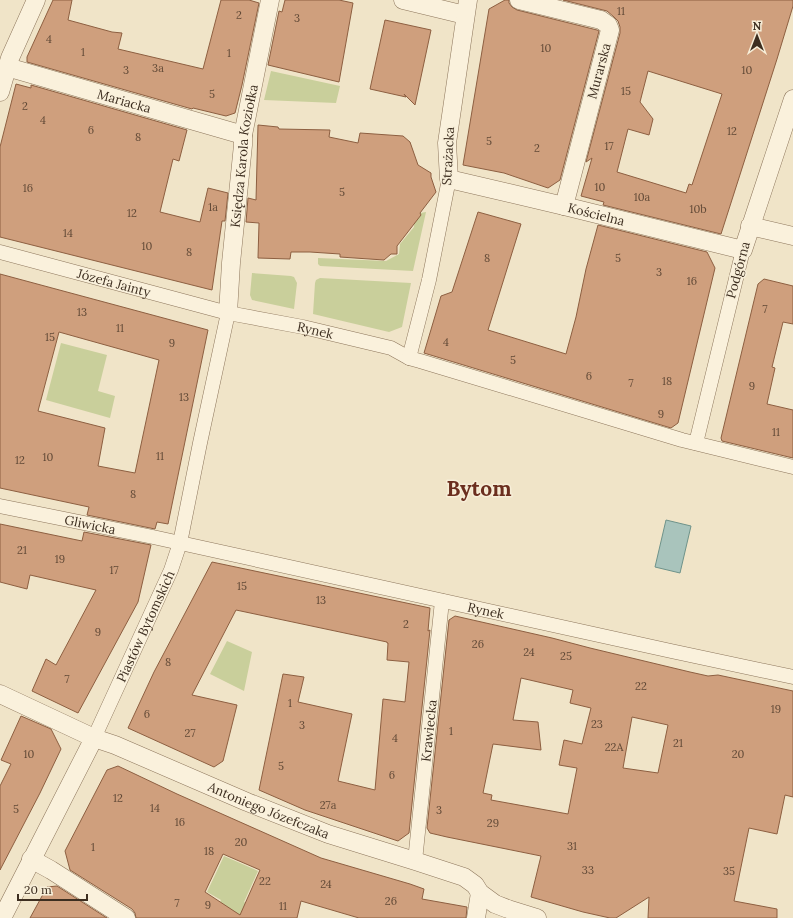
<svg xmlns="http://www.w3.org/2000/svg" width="793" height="918" font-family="Lora,serif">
<rect width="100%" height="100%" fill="#f0e4c8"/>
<path fill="#c9cf9b" d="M271,71L340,86L336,103L264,100Z
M426,212L413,271L320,266L318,264V258L386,261L399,254L400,244L414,227L415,214Z
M252,273L291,276L294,277L297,283L294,309L252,300L250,295Z
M320,278L411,283L402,327L389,332L313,314L315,283L316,280Z
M61,343L107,355L98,391L115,396L110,418L46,400Z
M227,641L252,652L244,691L210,674Z
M224,856L258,871L244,902L262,911L231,918L217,909L221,900L207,892Z"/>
<path fill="#a9c4bc" stroke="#6f938a" d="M666,520L691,526L680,573L655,567Z"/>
<path fill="#cf9f7d" stroke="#8d5f41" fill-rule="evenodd" d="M53,0H72L68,20L112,32L122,33L118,49L203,69L221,0H249L259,3L242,85L235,113L226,116L193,108L192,109L27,62V57Z
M285,0H339L353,3L339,82L268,65L279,11L282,12Z
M505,0H509V3L512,7L517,10L597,30L599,31L560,180L548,188L504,173L463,165L489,9Z
M563,0H793V6L777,59L721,234L603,205L604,202L581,196L592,158L586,162L620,33V27L618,21L614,17L607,11ZM648,71L722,94L692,185L689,184L686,193L617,172L628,129L649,135L653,119L640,102Z
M385,20L431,30L415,105L404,94L406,97L370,89Z
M16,84L31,88V85L187,130L179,161L173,159L160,212L200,222L208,188L228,193L225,221H222L212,290L0,237V147Z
M258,125L278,127L279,129L330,130L329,137L358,143L360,133L403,136L410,142L418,165L431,173V177L436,192L420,213L421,215L397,246V254H391L384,260L340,257V254L310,252H291L290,259L258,258L259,223L246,222L248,198L256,200Z
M478,212L521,224L488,330L566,354L576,317L586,269L598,225L707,252L715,268L678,423L671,428L424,353L441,296L452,292Z
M0,274L208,330L168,524L157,522L155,529L87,515L89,507L0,488ZM59,332L159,360L135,473L98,466L105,428L38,411Z
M764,279L793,286V324L783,322L772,367L775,368L767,404L793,410V458L722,441L721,438L758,284Z
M0,524L82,541L84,532L151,545L138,602L78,713L32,691L46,659L56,665L96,590L30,575L27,589L0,582Z
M212,562L430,608L428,631L430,630L409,833L398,841L305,810L259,790L283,674L304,677L298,702L352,714L338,781L375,790L383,699L405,702L409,662L387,660L388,643H387V642L236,610L192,695L237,705L223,761L214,767L128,728L154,672Z
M455,616L552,638L590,648L690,672L708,676L718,675L793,691V797L785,795L777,834L749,828L734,901L777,909V918H648L649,897L616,918H610L583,912L531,897L541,856L447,837L430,833L427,828L449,620ZM521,678L573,690L570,703L591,708L582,744L564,740L559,765L577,768L568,814L491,800L492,795L483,793L493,744L541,750L538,722L513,720ZM632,717L668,725L658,773L623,768Z
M21,716L51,729L61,749L40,793L0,870V786L11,764L1,760Z
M118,766L177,794L321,858L410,884L424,889L422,899L467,907L466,918H359L301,901L297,918H136L135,913L132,909L70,870L65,851L107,770ZM223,854L260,870L240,915L205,892Z
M57,886L107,918H30L47,887Z"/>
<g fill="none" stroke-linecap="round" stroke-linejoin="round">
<defs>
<g id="pedestrian">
<path id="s1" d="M0,252L228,313L303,327L391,348L409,358L420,361L682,440L793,467"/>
<path d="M409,358L429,280L449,179"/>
<path d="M696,443L743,250"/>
<path id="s2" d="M0,506L153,537L671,651L793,677"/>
<path id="s3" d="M94,738L171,570L180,543L200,443L228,313"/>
<path id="s4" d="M415,861L442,601"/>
</g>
<g id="minor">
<path d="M403,0L465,15"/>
<path id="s5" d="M468,0L447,143L449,179L564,206L743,250L793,99"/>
<path d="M519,0L601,20L608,25L610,30L564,206"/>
<path id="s6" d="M7,67L243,135"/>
<path d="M0,92L10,58L36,0"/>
<path d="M750,226L793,236"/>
<path id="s7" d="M228,313L231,263L243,145V135L270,0"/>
<path id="s8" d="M0,694L94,738L115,745L247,802L328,834L415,861L464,877L475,885L480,893L495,904L508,909L537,918"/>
<path d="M31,859L51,870L126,918"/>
<path d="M2,918L94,738"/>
<path d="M476,918L480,893"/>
</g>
</defs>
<use href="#pedestrian" stroke="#8d765c" stroke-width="15"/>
<use href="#minor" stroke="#8d765c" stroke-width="19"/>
<use href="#pedestrian" stroke="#faf1dc" stroke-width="14"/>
<use href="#minor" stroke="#faf1dc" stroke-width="18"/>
</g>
<g text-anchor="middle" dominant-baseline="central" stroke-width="3" stroke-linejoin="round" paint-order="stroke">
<g font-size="11" fill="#624a37">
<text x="621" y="11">11</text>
<text x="239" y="15">2</text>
<text x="297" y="18">3</text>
<text x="49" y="39">4</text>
<text x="546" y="48">10</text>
<text x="83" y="52">1</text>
<text x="229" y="53">1</text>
<text x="158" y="68">3a</text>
<text x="126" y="70">3</text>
<text x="747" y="70">10</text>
<text x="626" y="91">15</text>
<text x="212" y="94">5</text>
<text x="25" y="106">2</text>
<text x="43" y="120">4</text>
<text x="91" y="130">6</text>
<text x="732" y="131">12</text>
<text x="138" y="137">8</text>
<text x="489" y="141">5</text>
<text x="609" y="146">17</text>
<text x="537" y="148">2</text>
<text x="600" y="187">10</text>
<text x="28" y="188">16</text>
<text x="342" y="192">5</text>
<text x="642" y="197">10a</text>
<text x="213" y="207">1a</text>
<text x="698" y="209">10b</text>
<text x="132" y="213">12</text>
<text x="68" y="233">14</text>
<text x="147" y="246">10</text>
<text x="189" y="252">8</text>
<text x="487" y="258">8</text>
<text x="618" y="258">5</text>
<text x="659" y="272">3</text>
<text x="692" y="281">16</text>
<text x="765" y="309">7</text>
<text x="82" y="312">13</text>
<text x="120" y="328">11</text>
<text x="50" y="337">15</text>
<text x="446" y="342">4</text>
<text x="172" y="343">9</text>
<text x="513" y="360">5</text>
<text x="589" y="376">6</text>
<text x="667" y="381">18</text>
<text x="631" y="383">7</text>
<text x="752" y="386">9</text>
<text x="184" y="397">13</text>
<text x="661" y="414">9</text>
<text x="776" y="432">11</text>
<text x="160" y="456">11</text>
<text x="48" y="457">10</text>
<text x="20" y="460">12</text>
<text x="133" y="494">8</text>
<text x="22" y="550">21</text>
<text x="60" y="559">19</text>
<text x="114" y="570">17</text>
<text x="242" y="586">15</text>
<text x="321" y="600">13</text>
<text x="406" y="624">2</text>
<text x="98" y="632">9</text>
<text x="478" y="644">26</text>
<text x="529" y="652">24</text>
<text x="566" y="656">25</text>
<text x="168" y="662">8</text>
<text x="67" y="679">7</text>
<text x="641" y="686">22</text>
<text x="290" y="703">1</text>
<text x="776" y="709">19</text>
<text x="147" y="714">6</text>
<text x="597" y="724">23</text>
<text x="302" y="725">3</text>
<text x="451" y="731">1</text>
<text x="190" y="733">27</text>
<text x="395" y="738">4</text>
<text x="678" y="743">21</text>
<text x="614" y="747">22A</text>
<text x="29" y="754">10</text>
<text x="738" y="754">20</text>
<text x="281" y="766">5</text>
<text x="392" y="775">6</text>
<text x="118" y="798">12</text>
<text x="328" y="805">27a</text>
<text x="155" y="808">14</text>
<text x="16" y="809">5</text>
<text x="439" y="810">3</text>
<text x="180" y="822">16</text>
<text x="493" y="823">29</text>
<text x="241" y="842">20</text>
<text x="572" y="846">31</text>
<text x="93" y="847">1</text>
<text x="209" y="851">18</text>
<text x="588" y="870">33</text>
<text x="729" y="871">35</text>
<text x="265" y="881">22</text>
<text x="326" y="884">24</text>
<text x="391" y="901">26</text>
<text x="177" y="903">7</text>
<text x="208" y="905">9</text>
<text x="283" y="906">11</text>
</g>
<g font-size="13" fill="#3d2e20" stroke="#f7eed8">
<text transform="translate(599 71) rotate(-75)">Murarska</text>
<text stroke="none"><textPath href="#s6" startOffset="122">Mariacka</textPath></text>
<text stroke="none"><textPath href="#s7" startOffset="158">Księdza Karola Koziołka</textPath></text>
<text transform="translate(448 156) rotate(-87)">Strażacka</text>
<text stroke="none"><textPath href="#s5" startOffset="332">Kościelna</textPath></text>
<text transform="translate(738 270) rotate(-75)">Podgórna</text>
<text stroke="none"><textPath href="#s1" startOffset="118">Józefa Jainty</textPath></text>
<text stroke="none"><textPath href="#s1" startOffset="325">Rynek</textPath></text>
<text stroke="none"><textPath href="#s2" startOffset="92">Gliwicka</textPath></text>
<text stroke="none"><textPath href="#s2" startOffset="497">Rynek</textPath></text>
<text stroke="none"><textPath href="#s3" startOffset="123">Piastów Bytomskich</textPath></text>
<text stroke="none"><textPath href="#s4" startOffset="131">Krawiecka</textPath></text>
<text stroke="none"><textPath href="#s8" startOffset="293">Antoniego Józefczaka</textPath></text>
</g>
<g font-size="21" font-weight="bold" fill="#6b2e1e" stroke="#f7eed8">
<text x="479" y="488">Bytom</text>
</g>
</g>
<g transform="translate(757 36)" stroke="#f7eed8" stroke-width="3" paint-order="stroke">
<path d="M0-3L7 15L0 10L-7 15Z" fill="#3d2e20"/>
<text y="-6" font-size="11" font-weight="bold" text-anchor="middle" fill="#3d2e20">N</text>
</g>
<path d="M18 894v6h69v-6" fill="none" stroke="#3d2e20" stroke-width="2"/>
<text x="24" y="894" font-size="12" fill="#3d2e20" stroke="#f7eed8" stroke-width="3" paint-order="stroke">20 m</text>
</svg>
